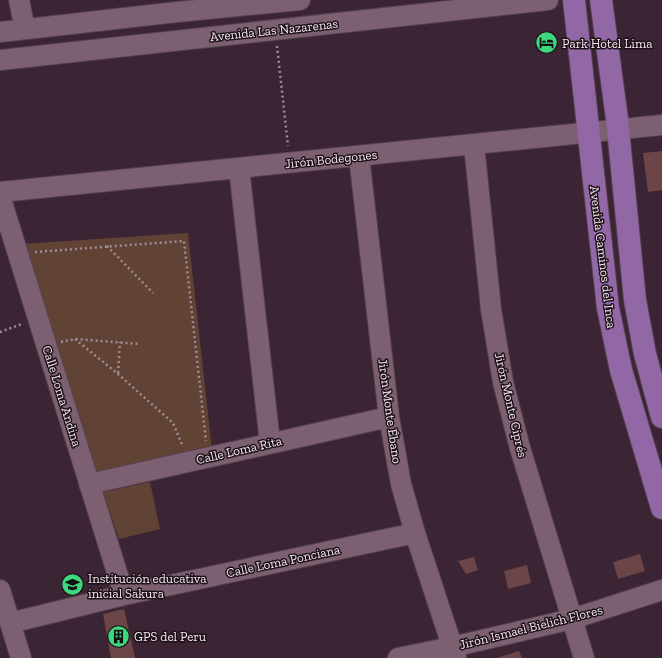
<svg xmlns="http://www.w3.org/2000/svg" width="662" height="658" font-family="'Zilla Slab',serif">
<rect width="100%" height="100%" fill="#3b2433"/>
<path fill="#604334" d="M188,233L212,450L93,477L21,244Z
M150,482L160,529L119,539L103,492Z"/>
<path fill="#6b4547" d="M662,151V190L648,192L643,153Z
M640,554L645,571L618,579L613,562Z
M474,557L478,570L466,574L458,561Z
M527,565L531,583L508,589L504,571Z
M124,609L135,658H111L103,614Z
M519,651L522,658H497Z"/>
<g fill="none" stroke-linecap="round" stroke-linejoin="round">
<defs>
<path id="minor" d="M19,0L25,29
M0,32L177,12L300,0
M0,60L548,0
M474,145L491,309L503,382L520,448L584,658
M359,156L389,417L401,484L415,533L456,658
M239,168L270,443
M0,192L662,125
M0,196L124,595
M89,484L389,417
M0,590L21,658
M10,623L124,595L415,533
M398,658L452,647L572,619L662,590"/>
<path id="major" d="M574,0L608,308L621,370L662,508
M601,0L617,119L635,300L645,354L662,417"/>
</defs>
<use href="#minor" stroke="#55414e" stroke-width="22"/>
<use href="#major" stroke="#55414e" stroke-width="24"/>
<path stroke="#a08c99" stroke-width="2.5" stroke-dasharray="2 3" stroke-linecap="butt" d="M277,46L288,146
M107,246L153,293
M35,252L184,241L206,441
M0,332L22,324
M75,339L118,374L173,423L183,447
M61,342L75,339L140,344
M118,373L120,342"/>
<use href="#minor" stroke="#7c6071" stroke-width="20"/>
<use href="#major" stroke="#9167a6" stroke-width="22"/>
</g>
<defs>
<symbol id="hotel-disc" viewBox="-11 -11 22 22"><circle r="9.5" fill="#3fd77d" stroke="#1c1118"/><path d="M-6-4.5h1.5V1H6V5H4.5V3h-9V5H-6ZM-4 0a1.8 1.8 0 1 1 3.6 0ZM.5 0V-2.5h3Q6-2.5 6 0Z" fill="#111"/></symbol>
<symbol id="school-disc" viewBox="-11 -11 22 22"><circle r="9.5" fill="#3fd77d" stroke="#1c1118"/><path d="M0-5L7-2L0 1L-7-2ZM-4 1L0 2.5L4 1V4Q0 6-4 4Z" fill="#111"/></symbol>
<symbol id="building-disc" viewBox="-11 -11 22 22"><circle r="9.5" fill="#3fd77d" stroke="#1c1118"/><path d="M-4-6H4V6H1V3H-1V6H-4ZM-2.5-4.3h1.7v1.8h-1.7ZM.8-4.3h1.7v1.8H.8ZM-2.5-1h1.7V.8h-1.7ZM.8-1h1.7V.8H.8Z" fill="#111"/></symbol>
</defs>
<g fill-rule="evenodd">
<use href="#hotel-disc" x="534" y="30" width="25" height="25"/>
<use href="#school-disc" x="60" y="572" width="25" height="25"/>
<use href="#building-disc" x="106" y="624" width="25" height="25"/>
</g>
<g text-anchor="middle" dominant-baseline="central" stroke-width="3" stroke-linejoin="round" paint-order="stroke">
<g font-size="13" fill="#f8e7f1" stroke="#1c1118">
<text transform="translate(274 30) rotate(-6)">Avenida Las Nazarenas</text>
<text transform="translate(331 159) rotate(-6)">Jirón Bodegones</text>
<text transform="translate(603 257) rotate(83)">Avenida Caminos del Inca</text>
<text transform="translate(62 396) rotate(73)">Calle Loma Andina</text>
<text transform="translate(511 405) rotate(77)">Jirón Monte Ciprés</text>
<text transform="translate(390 411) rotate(82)">Jirón Monte Ébano</text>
<text transform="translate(239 450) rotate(-13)">Calle Loma Rita</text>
<text transform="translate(283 561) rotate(-12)">Calle Loma Ponciana</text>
<text transform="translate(531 627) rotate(-14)">Jirón Ismael Bielich Flores</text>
</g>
<g font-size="13" fill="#f8e7f1" stroke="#1c1118" text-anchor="start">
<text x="562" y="43">Park Hotel Lima</text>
<text x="88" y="578">Institución educativa<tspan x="88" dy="15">inicial Sakura</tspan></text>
<text x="134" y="636">GPS del Peru</text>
</g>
</g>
</svg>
